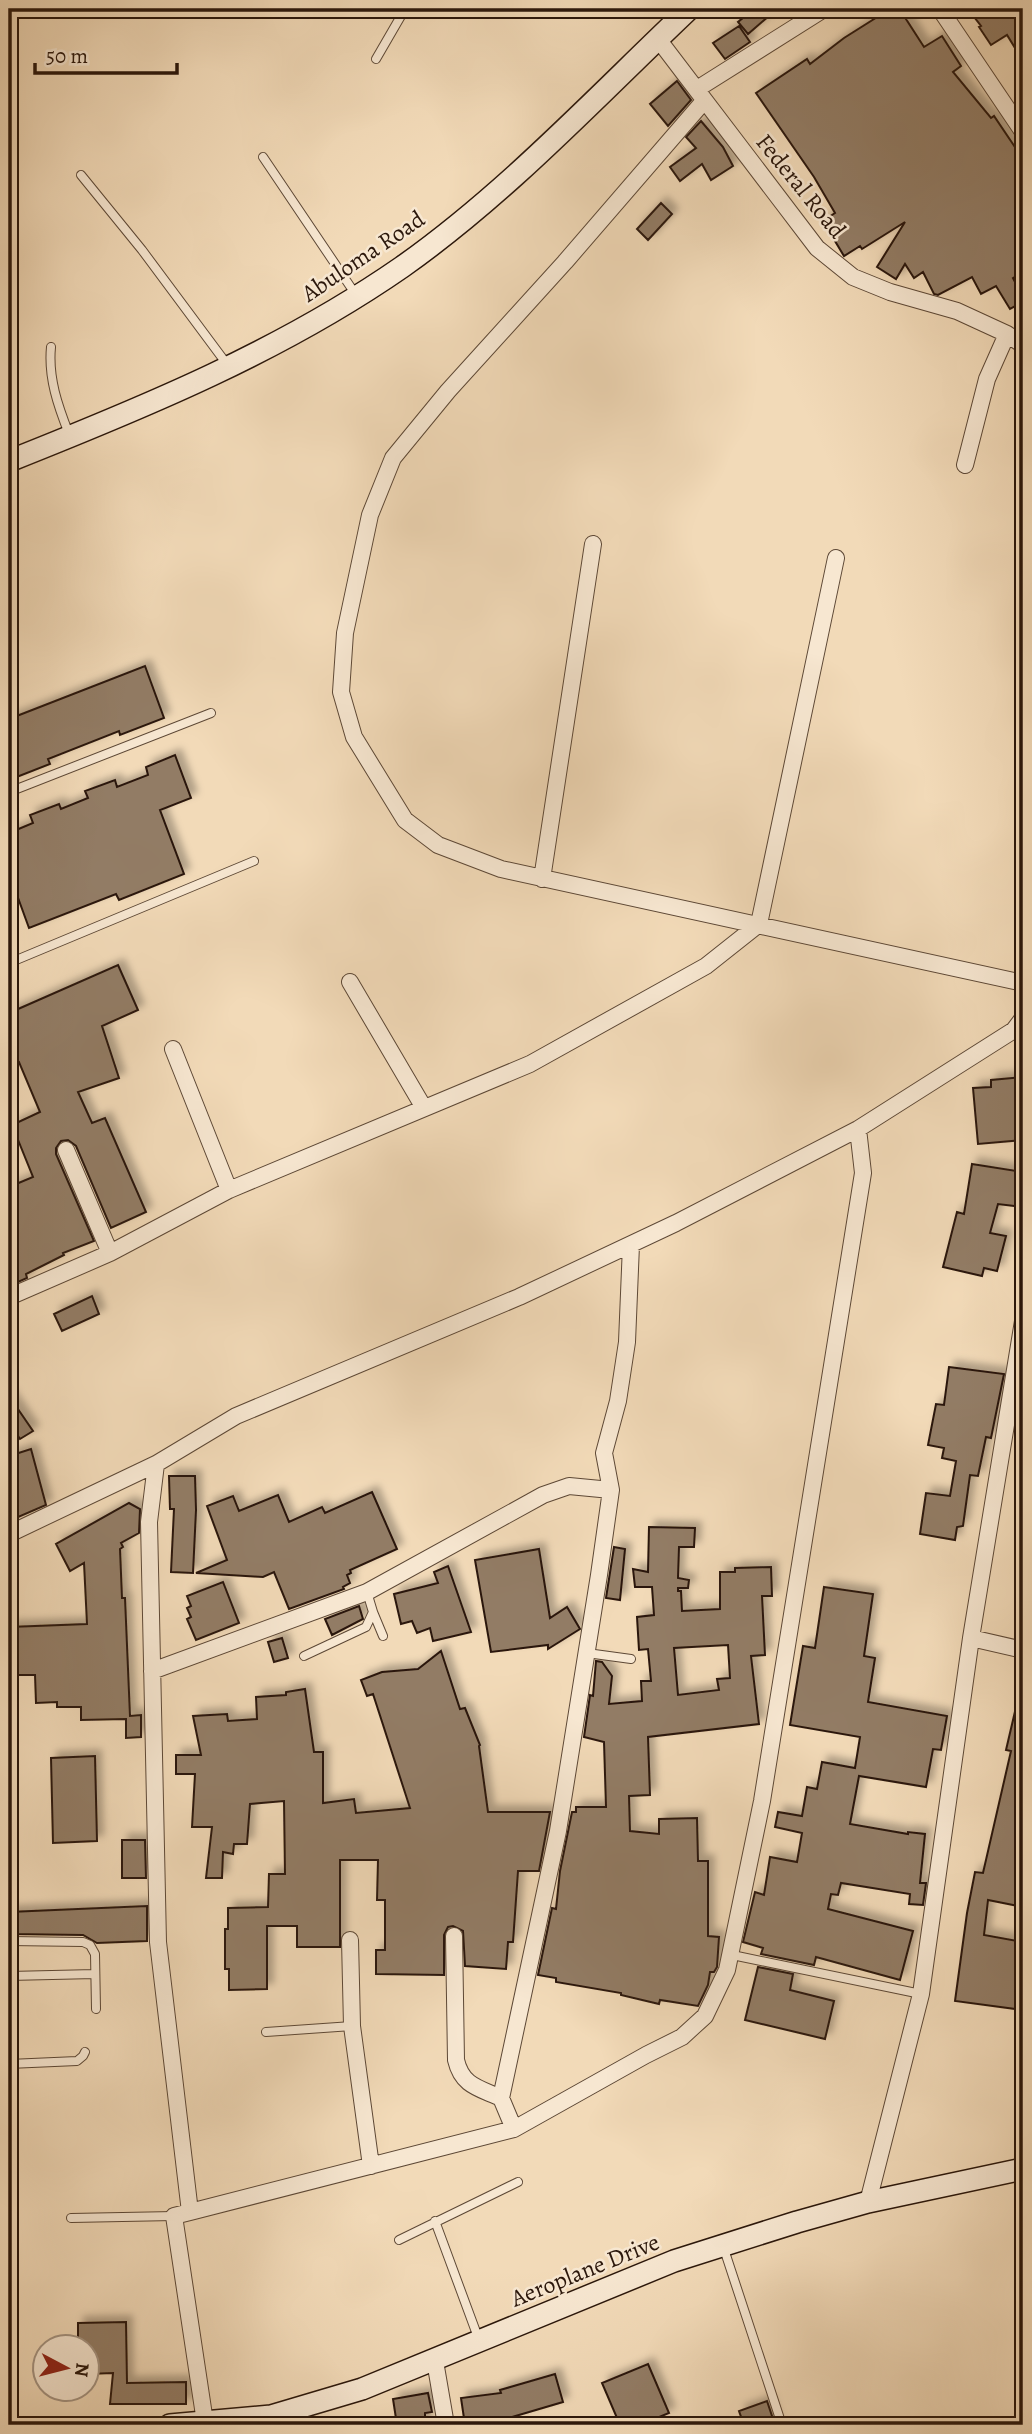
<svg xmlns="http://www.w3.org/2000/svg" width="1032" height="2434" font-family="Alegreya,serif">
<defs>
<filter id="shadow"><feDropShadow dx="6" dy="-6" stdDeviation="3.5" flood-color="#0004"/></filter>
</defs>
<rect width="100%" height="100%" fill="#f2dab8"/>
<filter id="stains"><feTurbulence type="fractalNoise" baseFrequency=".00286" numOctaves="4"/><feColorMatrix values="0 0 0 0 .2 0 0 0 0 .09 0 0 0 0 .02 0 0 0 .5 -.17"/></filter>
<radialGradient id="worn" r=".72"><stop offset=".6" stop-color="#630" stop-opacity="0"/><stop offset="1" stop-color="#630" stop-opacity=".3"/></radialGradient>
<path fill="#927c65" stroke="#2b170b" stroke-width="2" fill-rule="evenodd" filter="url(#shadow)" d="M754,9H777L748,34L738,22Z
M890,9H922L906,19L924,47L942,36L961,66L953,72L991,118L994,116L1023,159V272L1013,278L1023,297V302L1010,309L996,286L981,294L972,277L938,295L934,294L923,272L914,278L905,264L896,279L877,267L905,222L862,249L860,246L844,256L823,221L835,213L814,177L756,93L807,59L810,64L844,38Z
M968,9H1023V61L1007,35L991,45L979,27L981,26Z
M739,26L750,42L725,59L713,43Z
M677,81L691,100L668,126L650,104Z
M701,121L723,147L733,166L711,180L702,164L680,181L670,167L696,148L686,137Z
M661,203L672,214L648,240L637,229Z
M145,666L164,718L120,735L119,731L48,759L50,764L9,780V719Z
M175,755L191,798L160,810L184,874L119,900L116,894L29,928L9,873V833L33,823L30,815L59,804L61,809L88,798L85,791L115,780L117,787L148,775L146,767Z
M118,965L138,1010L102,1026L119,1078L78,1092L92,1123L105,1118L146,1212L111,1228L76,1146L68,1140L61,1141L56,1148V1154L94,1241L63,1253L64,1255L26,1274L27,1278L9,1286V1187L33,1177L12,1125L40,1112L19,1062L9,1067V1013Z
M1023,1077V1140L978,1144L973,1088L991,1087V1080Z
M972,1164L1023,1172V1207L998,1204L990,1233L1006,1236L997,1271L984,1268L982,1276L943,1267L957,1212L964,1214Z
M92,1296L99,1314L62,1331L54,1314Z
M949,1367L1004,1374L991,1438L986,1437L978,1476L970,1475L963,1526L957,1527L955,1540L920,1534L926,1493L950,1496L956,1461L942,1458L944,1448L928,1445L936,1404L944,1405Z
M9,1396L33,1431L20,1439L9,1422Z
M31,1449L46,1505L9,1521V1456Z
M169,1476H195L196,1510L193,1573L171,1572L174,1509H170Z
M372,1492L397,1549L350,1570L351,1573L347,1575L350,1583L343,1587L344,1589L289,1609L274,1572L263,1577L196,1573L227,1560L207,1506L233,1496L239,1511L278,1495L289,1522L322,1507L325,1513Z
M129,1503L140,1509L139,1533L121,1543L123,1547L120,1549L122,1598H125L130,1716L141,1715V1737L126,1738V1719L81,1720V1707H57V1702L36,1703L35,1675H9V1627L87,1624L84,1563L70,1571L56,1544Z
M649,1527L695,1528L694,1547H679L678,1578L689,1580L688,1588H678V1591H681L682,1611L720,1609V1572H735V1568L771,1567L772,1596H762L765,1655L751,1656L759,1724L648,1737L650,1795L629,1796L630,1831L659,1834V1819L697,1818L698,1861H708V1936L719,1937L717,1967L714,1972H710L708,1985L698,2006L660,2000L659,2004L621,1995V1993L556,1982V1978L538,1975L552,1908L556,1909L560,1871L572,1812H576V1807H606L604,1742L584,1737L590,1695L593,1696L596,1661L602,1662L612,1676L609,1704L642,1701L641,1681H651L648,1649L639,1650L637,1617L654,1615L652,1587H635L633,1569L648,1572ZM728,1645L730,1678L717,1679L719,1690L678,1695L674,1648Z
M614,1547L625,1549L620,1600L606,1598Z
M539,1549L550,1618L567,1607L580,1629L548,1649V1645L491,1652L475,1560Z
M448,1566L471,1632L433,1641L430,1628L417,1633L412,1621L401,1624L394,1594L438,1583L434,1572Z
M223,1582L239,1623L196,1640L187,1619L191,1617L187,1608L191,1606L187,1596Z
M824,1587L873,1594L864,1656L875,1658L868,1702L947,1716L941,1750L933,1749L926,1787L859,1776L850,1824L908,1834V1832L925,1834L920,1883H926L923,1905L909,1904L910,1894L841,1883L838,1895L831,1894L828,1909L913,1931L900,1980L816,1957L814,1965L761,1954L763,1948L743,1942L755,1892L764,1895L770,1857L797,1862L802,1833L775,1827L778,1812L802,1816L807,1787L817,1789L822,1762L855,1768L860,1737L790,1725L803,1646L815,1648Z
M359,1606L363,1619L332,1635L325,1619Z
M282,1638L288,1658L274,1662L268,1642Z
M441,1651L460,1709L465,1708L480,1745L479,1746L488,1812H550L539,1871H518L513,1942H508L506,1969L465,1966L463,1931L453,1926L448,1927L444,1935V1975L376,1974V1950H385V1900H377L378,1860H340V1947H297V1926H267V1989L229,1990V1969H225V1929H228V1908L268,1907L269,1874H285L284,1801L250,1804L247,1844H234L233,1854L223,1852L222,1878H206L212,1827H192L195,1774H176V1755H201L193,1716L227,1714L228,1721L257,1719L256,1697L286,1695V1692L305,1689L314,1752H323V1803L354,1799L356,1813L410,1808L373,1694L367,1696L361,1680L382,1672L418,1669Z
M1017,1703L1023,1704V1800L1016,1829L1023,1831V1907L988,1900L984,1935L1023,1942V2010L955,2001L967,1913L975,1872L983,1873L1011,1751L1006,1750Z
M95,1756L97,1841L53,1843L51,1758Z
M122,1840H145L146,1878H122Z
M147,1906V1941L97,1943L83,1935L9,1934V1912Z
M758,1967L793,1974L790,1990L834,2001L825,2039L745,2020Z
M126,2322L127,2383L186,2382V2404H110L113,2373L88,2374V2347H78V2323Z
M648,2364L669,2413L640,2425H620L602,2383Z
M555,2374L563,2402L502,2420L503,2425H465L461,2398L501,2393L500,2390Z
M428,2393L432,2412L425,2413V2425H397L393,2399Z
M767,2401L775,2425H744L739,2411Z"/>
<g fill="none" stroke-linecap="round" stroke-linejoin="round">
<defs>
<path id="lane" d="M376,59L405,9
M263,157L356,295
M81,175L142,250L229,367
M51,347C48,378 58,406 69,434
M9,792L211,713
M9,963L254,861
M373,1612L383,1636
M587,1653L631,1659
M304,1656L366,1627L373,1612L367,1592
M9,1941L83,1942L90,1945L95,1954L96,2009
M737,1956L921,1994
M9,1976L95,1974
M266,2032L352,2026
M9,2064L77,2061L83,2056L85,2052
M71,2218L174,2216
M435,2221L479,2340
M399,2240L518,2182
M723,2246L782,2425"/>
<path id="street" d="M940,9L1023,132
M658,39L817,248L853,277L890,292L957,311L1007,334L1023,345
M697,89L824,9
M704,101L565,262L448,391L393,458L370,515L345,633L341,692L354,737L405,820L438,845L501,869L1023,983
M965,465L987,379L1007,334
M542,879L593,544
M350,982L424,1108
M173,1049L229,1190
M66,1150L110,1253
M9,1297L110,1253L229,1190L530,1064L706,966L759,924L836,558
M156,1464L149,1522L158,1942L190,2212L174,2216L205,2422
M9,1534L156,1464L236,1416L519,1297L676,1223L858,1129L1014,1030L1023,1018
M971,1638L1023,1650
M152,1671L367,1592L543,1495L569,1486L611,1490
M454,1936L456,2060C462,2086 479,2088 501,2098
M350,1940L352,2026L371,2166
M514,2129L501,2098L558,1831L599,1575L611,1490L604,1453L618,1401L627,1342L631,1245
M868,2202L921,1994L971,1638L1023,1321
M190,2212L514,2129L646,2055L682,2037L705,2016L727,1970L762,1801L863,1173L858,1129
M435,2361L446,2425"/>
<path id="secondary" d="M9,461C145,407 281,351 402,267C507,193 596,97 689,9
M170,2425L271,2416L362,2389L674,2261L797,2222L868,2202L1023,2169"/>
</defs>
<use href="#lane" stroke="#5d4836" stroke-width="10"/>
<use href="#street" stroke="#5d4836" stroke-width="18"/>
<use href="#secondary" stroke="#2b170b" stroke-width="24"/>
<use href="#lane" stroke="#f7e7d1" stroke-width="8"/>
<use href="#street" stroke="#f7e7d1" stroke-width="16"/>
<use href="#secondary" stroke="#f7e7d1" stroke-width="21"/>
</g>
<g text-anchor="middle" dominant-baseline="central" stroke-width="5" stroke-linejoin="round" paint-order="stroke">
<g font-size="24" fill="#2b170b" stroke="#f7e7d1">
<text transform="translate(801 186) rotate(51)">Federal Road</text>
<text transform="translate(363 256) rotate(-34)">Abuloma Road</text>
<text transform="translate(585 2270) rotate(-22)">Aeroplane Drive</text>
</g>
</g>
<rect width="1032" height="2434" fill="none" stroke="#f2dab8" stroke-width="35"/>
<rect x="10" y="10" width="1011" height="2413" fill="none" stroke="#2b170b" stroke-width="3.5"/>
<rect x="18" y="18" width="997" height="2399" fill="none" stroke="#2b170b" stroke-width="2"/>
<g transform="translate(66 2368) rotate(97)"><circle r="33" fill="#f7e7d1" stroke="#a59482" stroke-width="2"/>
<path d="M0-5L12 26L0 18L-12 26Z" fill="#8f2418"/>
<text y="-10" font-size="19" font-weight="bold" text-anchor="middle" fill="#2b170b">N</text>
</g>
<path d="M35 63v10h142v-10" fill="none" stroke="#2b170b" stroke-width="3.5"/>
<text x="46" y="63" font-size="21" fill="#2b170b" stroke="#f7e7d1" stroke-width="5" paint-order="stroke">50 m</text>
<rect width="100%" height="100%" filter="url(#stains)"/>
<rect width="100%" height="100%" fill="url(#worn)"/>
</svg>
